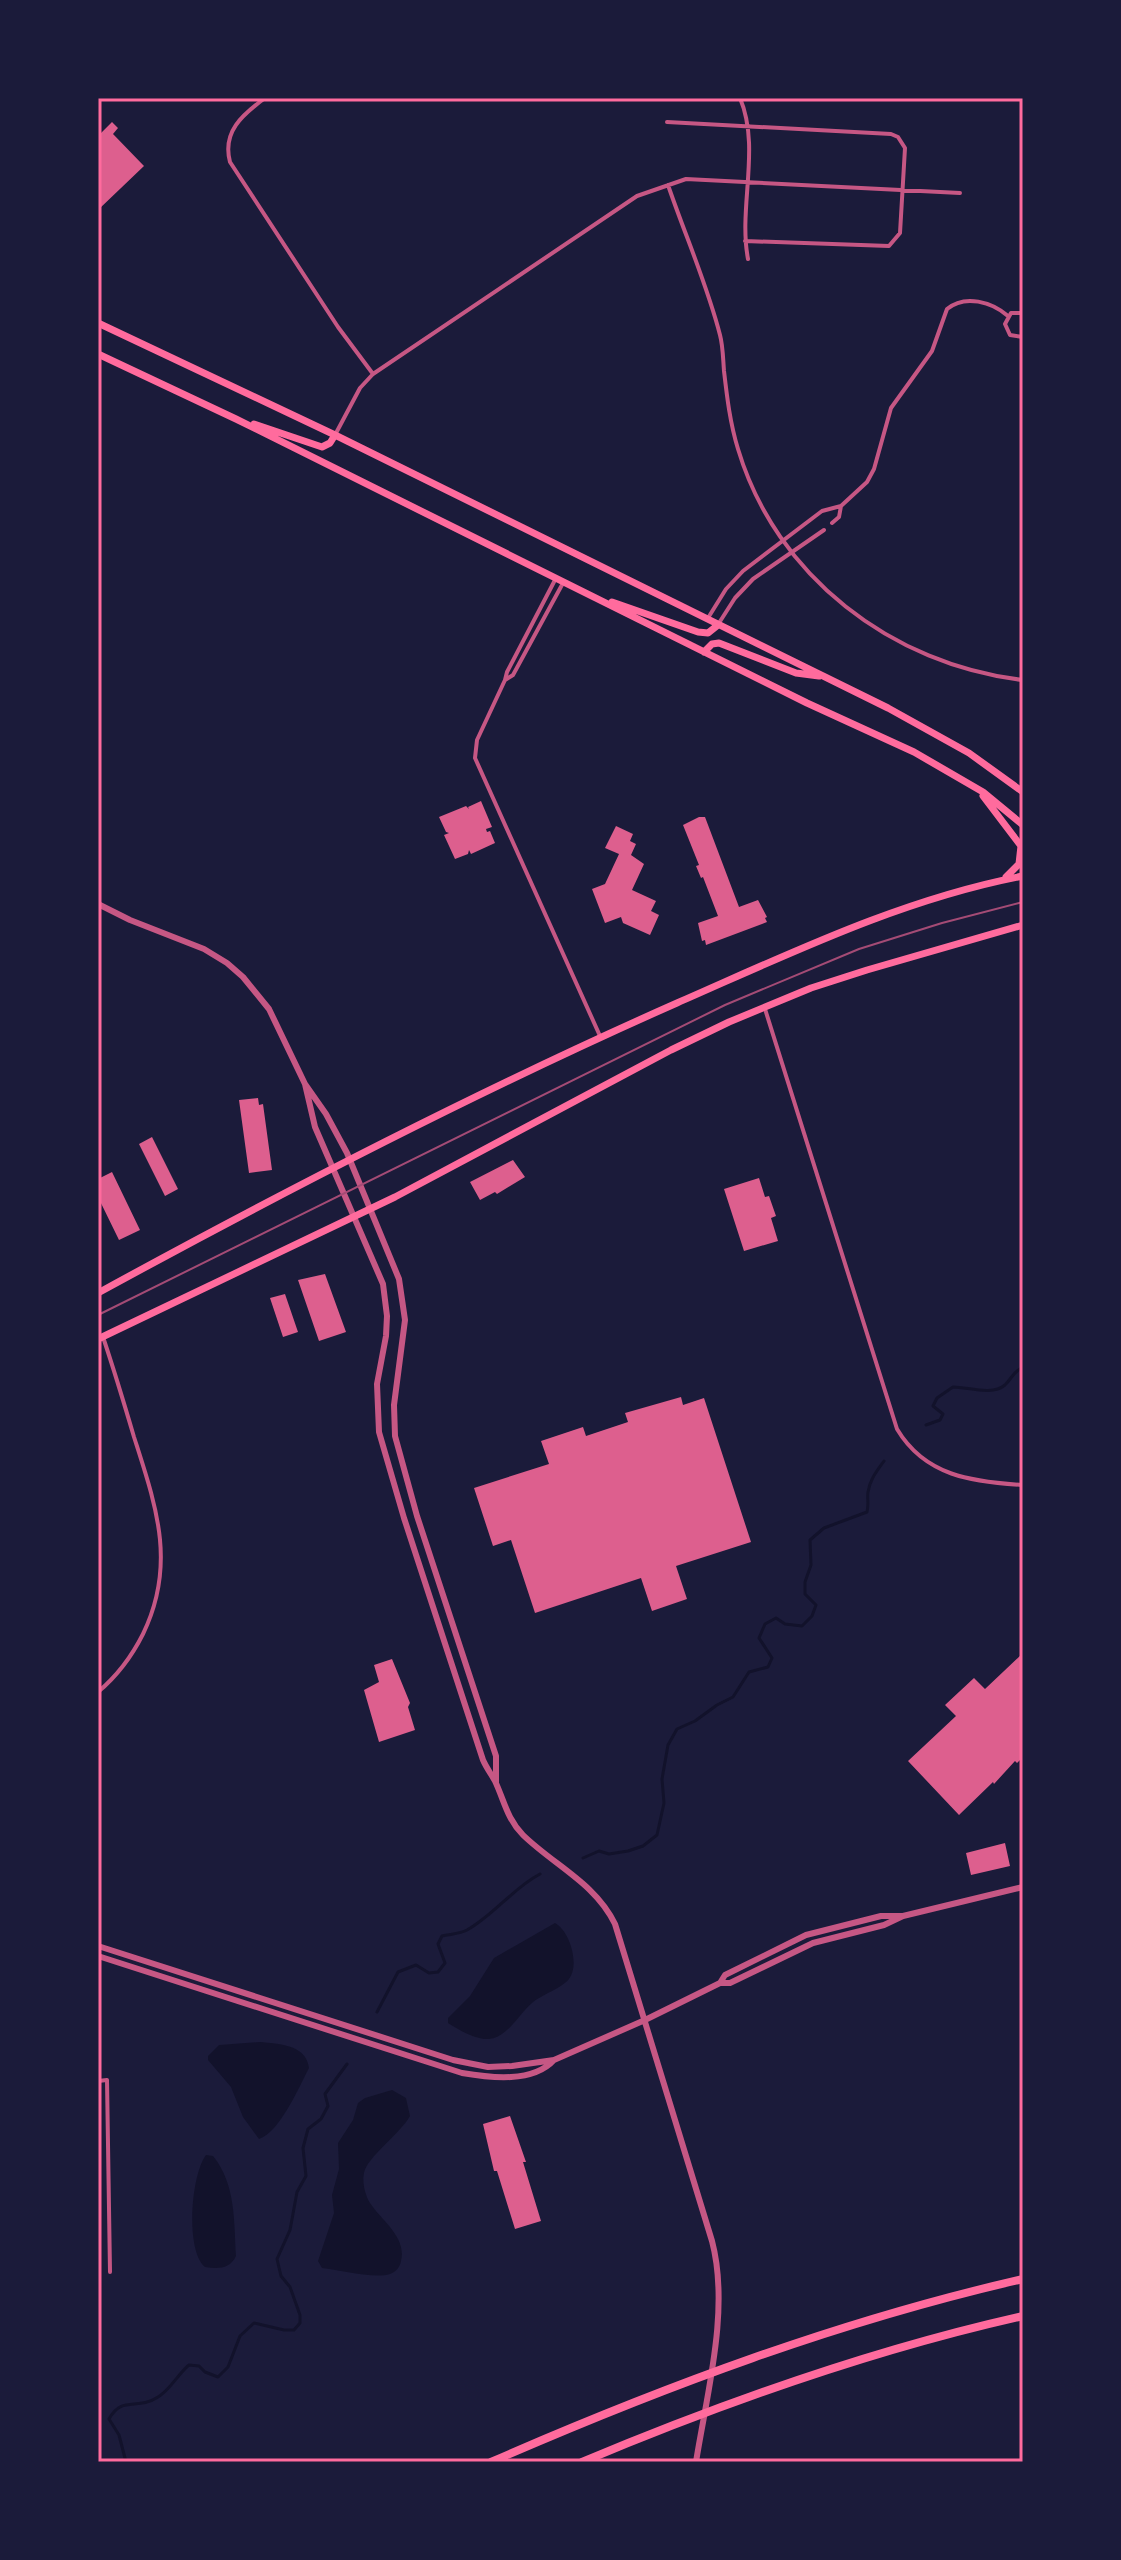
<svg xmlns="http://www.w3.org/2000/svg" width="1121" height="2560" font-family="'Titillium Web',sans-serif">
<rect width="100%" height="100%" fill="#1b1b3a"/>
<path fill="#12122b" d="M555,1923C570,1931 580,1965 569,1979C562,1988 541,1995 532,2003C519,2014 508,2037 489,2039C476,2040 459,2030 448,2023V2018L470,1996L494,1958Z
M260,2042C278,2044 306,2044 309,2068C299,2087 280,2132 259,2139L243,2117L231,2087L208,2060V2056L219,2045Z
M392,2090L406,2098L410,2116C400,2134 367,2157 364,2173C362,2182 365,2195 370,2203C381,2220 407,2237 401,2261C400,2267 396,2272 390,2274C374,2279 339,2270 322,2268L318,2261L334,2213L332,2195L339,2169L338,2143L353,2120L358,2103L365,2098Z
M206,2155L213,2156C236,2184 234,2222 236,2256C230,2269 218,2269 205,2267C185,2250 191,2175 206,2155Z"/>
<g fill="none" stroke-linecap="round" stroke-linejoin="round">
<path stroke="#12122b" stroke-width="3" d="M926,1425L940,1420L943,1414L933,1406L937,1398L953,1387C968,1387 992,1396 1005,1385C1012,1378 1013,1372 1023,1367
M583,1858L599,1851L609,1854L628,1851L643,1846L657,1835L664,1803L662,1779L668,1745L677,1729L695,1721L717,1705L733,1697L749,1672L768,1667L772,1658L759,1638L765,1624L776,1618L785,1624L802,1626L812,1616L816,1605L805,1594V1582L811,1565L810,1540L824,1528L867,1512C869,1504 867,1499 868,1492C870,1479 877,1471 884,1461
M377,2012L398,1972L416,1965L429,1973L438,1972L445,1963L438,1944L442,1936C450,1934 460,1934 467,1930C494,1915 513,1888 540,1874
M126,2462L119,2435L109,2419C122,2395 137,2411 158,2397C170,2390 178,2374 189,2365L199,2366L205,2372L218,2377L228,2367L240,2336L254,2323L284,2330H294L300,2323V2315L290,2287L281,2276L277,2259L290,2230L297,2192L306,2176L303,2148L308,2129L321,2119L328,2106L325,2094L347,2064"/>
</g>
<path fill="#dd5f8e" d="M112,122L118,128L113,134L144,166L98,210V136Z
M481,801L492,827L486,829L487,832L490,831L495,843L471,854L469,850L468,854L455,859L444,835L449,833L446,832L439,817L466,806L469,809L468,807Z
M699,817H705L739,907L758,900L767,917L765,918L767,922L706,945L705,940L702,941L698,923L718,916L703,877L701,878L696,866L699,865L683,825Z
M616,826L633,834L630,841L636,844L631,855L644,864L632,890L656,901L651,911L659,915L650,935L623,923L621,917L605,923L592,889L605,884L619,854L605,848Z
M258,1098L259,1105L263,1104L272,1170L249,1173L239,1100Z
M152,1137L178,1189L165,1196L139,1144Z
M513,1160L525,1177L497,1194L495,1192L480,1200L470,1182Z
M112,1172L140,1230L119,1240L98,1197V1174L100,1178Z
M759,1178L765,1197L769,1196L776,1216L771,1218L778,1241L744,1251L724,1189Z
M325,1274L346,1332L319,1341L298,1280Z
M285,1294L298,1332L283,1337L270,1298Z
M681,1397L683,1405L704,1398L751,1542L676,1566L687,1599L652,1611L641,1578L535,1613L511,1540L493,1546L474,1488L549,1464L541,1441L583,1427L586,1436L628,1422L625,1413Z
M1023,1653V1757L1017,1763L1015,1761L994,1784L993,1782L959,1815L908,1761L956,1716L945,1705L974,1678L985,1689Z
M392,1659L410,1703L408,1707L415,1730L379,1742L364,1690L379,1682L374,1665Z
M1005,1843L1010,1866L971,1875L966,1853Z
M510,2116L526,2162H523L541,2221L515,2229L497,2171H494L483,2124Z"/>
<g fill="none" stroke-linecap="round" stroke-linejoin="round">
<path stroke="#c65784" stroke-width="4" d="M265,98C242,115 222,132 230,162L338,327L373,374
M740,98C761,148 738,207 748,259
M667,122L891,134L898,137L905,148L900,233L889,246L745,241
M668,185C685,235 707,284 720,335C723,346 723,359 724,371C727,397 730,423 738,449C776,576 892,665 1023,680
M1023,313H1011L1005,324L1010,335L1023,337
M335,435L360,388L373,374L637,196L686,179L960,193
M832,523L839,517L841,506
M555,580L507,672L505,680L513,675L563,583
M708,618L726,589L743,571L822,511L841,506L867,482L874,469L891,408L932,351L947,309C965,294 992,302 1008,316
M719,623L735,598L753,579L824,530
M505,680L477,740L475,758L600,1036
M765,1009L897,1429C925,1476 972,1482 1023,1485
M98,1692C117,1676 132,1656 143,1634C177,1564 156,1506 134,1437C124,1403 114,1370 103,1337
M98,2081L107,2080L110,2272"/>
<path stroke="#c65784" stroke-width="6" d="M98,904L130,920L204,949L227,963L243,977L269,1009L305,1084L326,1114L347,1153L399,1279L405,1320L394,1405L395,1436L417,1516L496,1756V1782
M305,1084L315,1127L383,1284L387,1316L386,1336L377,1384L379,1432L404,1518L483,1760C486,1767 491,1774 495,1781C504,1800 507,1819 523,1835C555,1866 595,1883 615,1924L712,2241C730,2309 707,2393 696,2462
M98,1946L453,2060L488,2067L512,2066L554,2060L645,2020L720,1983H730L813,1943L884,1925L903,1916L1023,1887
M98,1956L462,2073C491,2078 533,2083 554,2060
M720,1983L725,1975L806,1935L881,1916H903"/>
<path stroke="#ff6b9d" stroke-width="7" d="M98,323L335,435L888,708L969,753L1023,792
M98,354L236,419L807,703L914,752L983,792L1023,825
M254,424L322,447L330,443L335,435
M612,602L698,632L708,633L718,625
M704,652L712,644L719,643L796,673L819,676
M983,796L1021,846L1019,864L1006,877
M98,1293C288,1189 480,1090 677,1003C789,954 902,899 1023,876
M98,1339L395,1197L671,1050L729,1022L811,988L867,970L1023,925"/>
<path stroke="#ff6b9d" stroke-width="8" d="M491,2462C663,2387 839,2321 1023,2279
M582,2462C725,2402 871,2350 1023,2316"/>
<path stroke="#a44b75" stroke-width="2" d="M98,1315L725,1005L859,949L942,923L1023,902"/>
</g>
<rect width="1121" height="2560" fill="none" stroke="#1b1b3a" stroke-width="200"/>
<rect x="100" y="100" width="921" height="2360" fill="none" stroke="#ff6b9d" stroke-width="3"/>
</svg>
